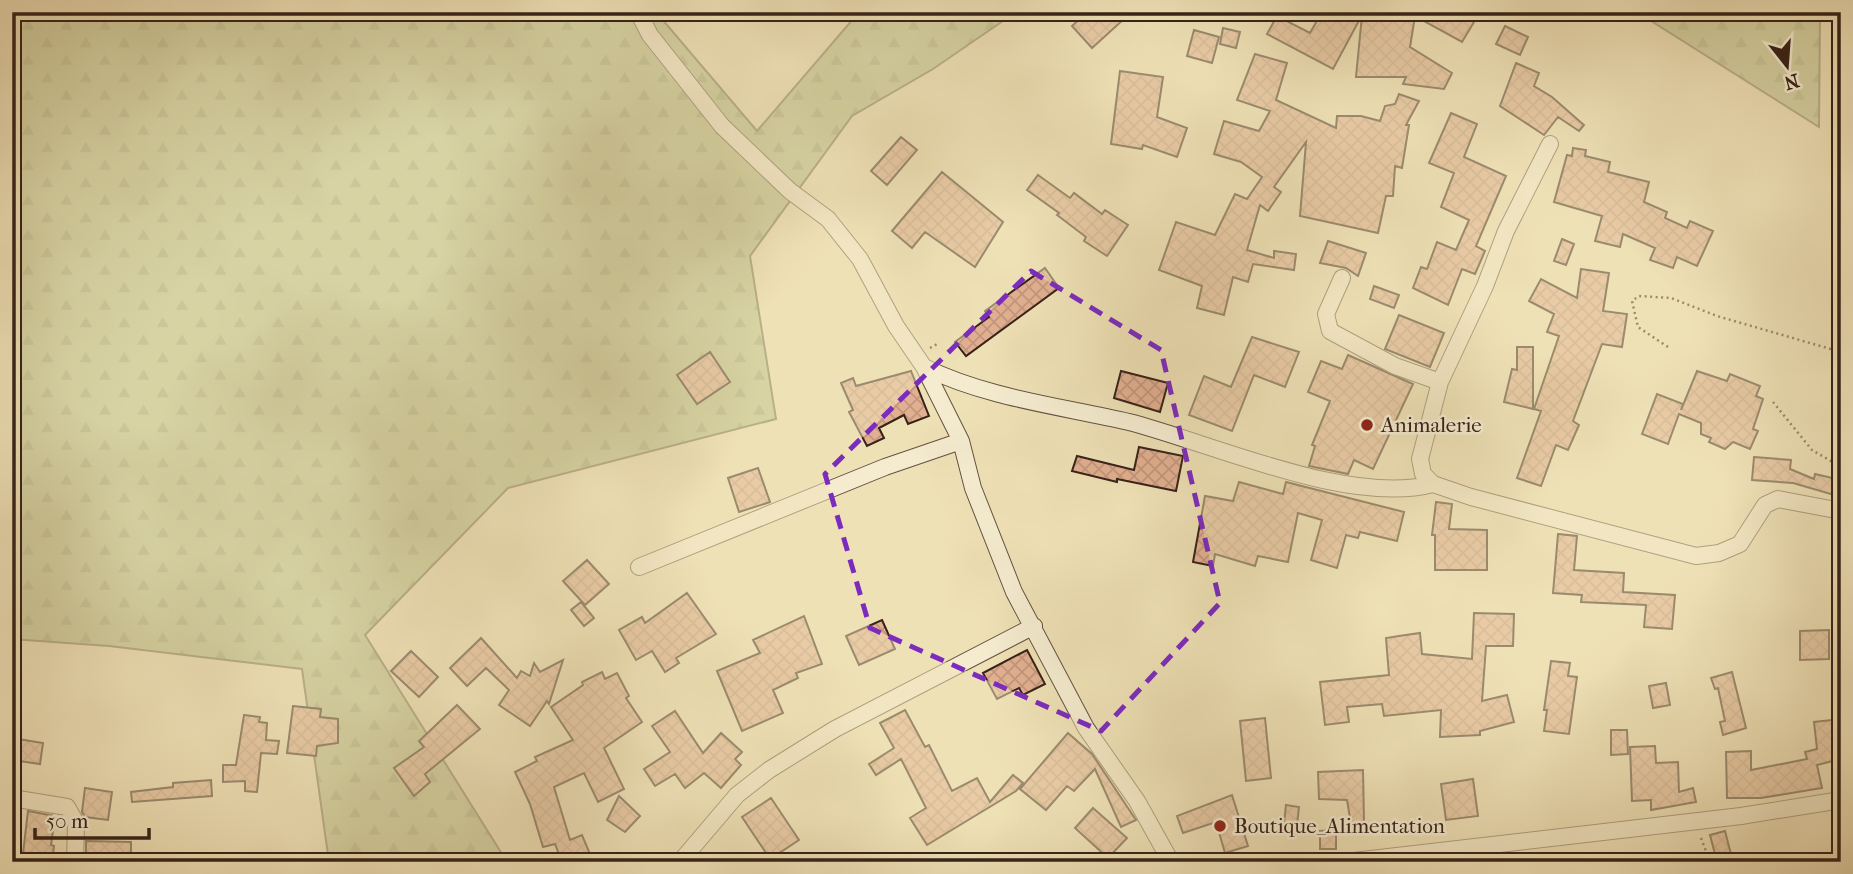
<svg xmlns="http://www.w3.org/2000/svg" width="1853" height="874" font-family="'IM FELL French Canon',serif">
<defs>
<pattern id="forest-firs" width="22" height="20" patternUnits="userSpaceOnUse" patternTransform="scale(1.75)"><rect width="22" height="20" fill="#bbc28c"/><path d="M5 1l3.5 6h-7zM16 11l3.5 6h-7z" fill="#a1a678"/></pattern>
<pattern id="building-cross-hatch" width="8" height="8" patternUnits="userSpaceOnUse" patternTransform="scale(1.75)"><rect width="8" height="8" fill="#e2b091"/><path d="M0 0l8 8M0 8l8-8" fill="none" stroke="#c2977c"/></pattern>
</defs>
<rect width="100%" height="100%" fill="#efe1b6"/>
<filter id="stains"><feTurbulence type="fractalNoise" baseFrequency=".00286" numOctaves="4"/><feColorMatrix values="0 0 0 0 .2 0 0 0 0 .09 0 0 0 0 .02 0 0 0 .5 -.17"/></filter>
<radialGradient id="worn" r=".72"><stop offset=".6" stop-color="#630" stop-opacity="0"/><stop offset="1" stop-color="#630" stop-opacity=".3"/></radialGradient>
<path fill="url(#forest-firs)" stroke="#787252" stroke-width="2" d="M12,12H656L757,131L859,12H1016L933,69L852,116L750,256L776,419L508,488L365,635L507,862H329L302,669L109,646L12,639Z
M1637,12H1820L1819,127Z"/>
<path fill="url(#building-cross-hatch)" stroke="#362218" stroke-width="2" d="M1087,12H1118L1124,19L1092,48L1072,26Z
M1322,12H1480L1462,42L1415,16L1410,47L1452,73L1444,89L1403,84L1406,77H1356L1362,15L1333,69L1267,34L1277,16L1310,33Z
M1505,26L1528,37L1520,55L1496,44Z
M1223,28L1240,32L1236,48L1220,44Z
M1194,30L1219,37L1212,63L1187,56Z
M1255,54L1287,63L1276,100L1336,128L1337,116H1361L1380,121L1385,106L1395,104L1399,94L1419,101L1406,125H1409L1402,168L1395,166L1393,196H1386L1378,233L1300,216L1306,142L1274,187L1281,192L1268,211L1260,205L1247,250L1274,258V251L1296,254L1294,270L1253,264L1248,282L1233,277L1224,315L1197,308L1202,286L1159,270L1176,222L1215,235L1235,194L1247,199L1262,177L1241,162L1214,154L1224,121L1259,131L1270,111L1237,100Z
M1516,63L1539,73L1534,86L1552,97L1584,125L1579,131L1558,117L1544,135L1500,106Z
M1120,71L1163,77L1157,117L1187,128L1177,157L1143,145L1142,149L1111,144Z
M1451,113L1477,124L1464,157L1506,176L1476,246L1485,251L1475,274L1462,269L1448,305L1413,288L1421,267L1427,269L1437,242L1456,250L1469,220L1441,207L1454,173L1429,163Z
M901,137L917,150L887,185L871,171Z
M1573,148L1586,150L1585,156L1610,162L1608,172L1649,182L1644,202L1667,212L1665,218L1687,228L1690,221L1713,231L1697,266L1677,257L1673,268L1650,260L1655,248L1623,234L1620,247L1595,241L1602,216L1554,202L1567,155L1572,156Z
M942,172L1003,222L975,267L925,232L912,248L892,231Z
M1038,175L1070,198L1074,193L1102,214L1105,210L1128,225L1107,256L1084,241L1086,237L1057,215L1059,213L1027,190Z
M1562,239L1574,244L1566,265L1554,261Z
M1328,241L1366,253L1358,276L1346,268L1320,263Z
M1045,268L1059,288L966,356L955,342L989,317L985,311Z
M1581,269L1609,273L1603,311L1627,314L1622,347L1602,344L1573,421L1579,425L1568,450L1556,445L1541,486L1517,478L1541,411L1534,409L1559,336L1547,332L1554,314L1529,301L1541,279L1577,298Z
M1374,286L1399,295L1394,308L1370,299Z
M1399,315L1444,333L1430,367L1385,349Z
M1252,337L1299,352L1285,387L1254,375L1232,431L1189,415L1204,376L1231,387Z
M1517,347H1533V409L1504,402L1512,369L1517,370Z
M710,352L730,382L697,404L677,375Z
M1348,355L1413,384L1373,469L1354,460L1348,474L1309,466L1315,446L1312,445L1330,401L1308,392L1321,361L1342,369Z
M911,371L929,416L908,424L904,415L879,428L884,438L867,446L849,412L853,410L841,383L853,378L856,386Z
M1121,371L1168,383L1160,412L1114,398Z
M1697,371L1727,381L1730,374L1760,386L1756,396L1763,399L1753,429L1758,431L1750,449L1733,442L1725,449L1709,442L1711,438L1701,434V423L1679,414L1668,444L1642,434L1657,394L1683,404L1681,410Z
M1139,447L1183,456L1176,491L1117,479V482L1072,471L1077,456L1134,470Z
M1754,457L1791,460L1790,469L1814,479L1815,474L1841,480V497L1793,483L1752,480Z
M758,468L770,502L739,512L728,478Z
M1239,482L1283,494L1286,482L1404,512L1397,541L1360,532L1358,538L1346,535L1337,568L1311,560L1322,520L1298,513L1288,562L1258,556L1255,566L1215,554L1213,566L1193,562L1205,496L1233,501Z
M1436,502L1452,504L1449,529L1487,530V570H1435V535H1432Z
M1558,534L1577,536L1574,570L1624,573L1623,592L1675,595L1672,629L1644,627L1646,605L1581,602L1582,595L1553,593Z
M587,560L609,584L585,605L563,581Z
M687,593L716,634L676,658L679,663L665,672L652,651L636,660L619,630L642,617L645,623Z
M581,602L594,618L584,626L571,610Z
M1474,613L1514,614L1513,646H1486L1482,701L1507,695L1514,722L1480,731V735L1440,737L1441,710L1384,716L1382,704L1347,707L1349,722L1325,725L1320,682L1389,675L1386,638L1399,636L1420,633L1422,654L1472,659Z
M804,616L822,664L796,673L798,678L773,690L783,713L742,731L717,671L760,653L753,640Z
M882,620L895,649L859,665L846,636Z
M1829,630V659L1800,660V631Z
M481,638L517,678L521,671L530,676L534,663L540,672L563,660L549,704L547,701L530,726L499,705L509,690L486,668L467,686L450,668Z
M1027,650L1045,684L1023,695L1019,688L997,699L983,673Z
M411,651L438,677L419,697L391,671Z
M1551,661L1570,663L1568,676L1577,677L1569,734L1544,731L1547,710H1544Z
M602,672L605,679L617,673L629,696L626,698L642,722L604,748L624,789L598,802L584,773L554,787L570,840L582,835L592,859L562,862L555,844L543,847L530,804L515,772L537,761L535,757L573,740L551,707L583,685L582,682Z
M1732,672L1746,728L1723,735L1720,722L1725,721L1718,688L1715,689L1711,678Z
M1666,683L1670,705L1653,708L1649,686Z
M457,705L480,729L425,774L430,782L414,796L394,768L424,747L419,741Z
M293,706L321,709L320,717L338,719V743L317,746L316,756L287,753Z
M905,710L925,747L929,745L952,791L977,778L990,802L1013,775L1023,783L1016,791L927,845L910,818L926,808L901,759L876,775L869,764L894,748L880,723Z
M675,711L703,753L721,733L742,752L735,759L741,765L721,788L704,773L685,788L675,774L655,786L644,769L670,752L652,726Z
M244,715L260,717L259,722L267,723L266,740L279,741L277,754L261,753L257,792L245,791V781L223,782V765H236Z
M1265,718L1271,778L1246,781L1240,721Z
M1841,719V759L1817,765L1822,788L1761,798H1727L1726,752L1751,751V770L1807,759L1805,752L1817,749L1814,722Z
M1611,730H1627L1628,754L1611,755Z
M1068,733L1092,754L1136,820L1121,827L1095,769L1074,791L1067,786L1046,810L1020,789Z
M12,738L43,743L40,764L12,760Z
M1655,746L1656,763L1678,762L1679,792L1693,788L1696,802L1651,810V800L1632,801L1630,747Z
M1363,770L1364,822L1351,824L1347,800L1319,799L1318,772Z
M1473,779L1478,816L1446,820L1441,784Z
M211,780L212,796L132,802L131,792L173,787V783Z
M85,788L112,792L108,820L85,817L82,812Z
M1232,795L1248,846L1225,853L1216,822L1183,833L1177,816Z
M619,796L640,816L625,832L607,820Z
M771,798L799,840L770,859L742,817Z
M1286,805L1299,807L1296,834L1283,832Z
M1093,808L1127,838L1108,858L1075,828Z
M28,811L55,816L51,845L54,846L52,862H22Z
M1336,830V849H1320V831Z
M1725,831L1733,862H1717L1710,835Z
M86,841L131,842V862H86Z"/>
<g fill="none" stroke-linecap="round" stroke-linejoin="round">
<defs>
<path id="minor" d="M638,12L650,35L722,126L790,191L828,219L860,259L896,326L924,367L961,441L973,488L1014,592L1086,728L1137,801L1171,862
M1550,144L1506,231L1485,286L1440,382L1420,459L1423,474L1433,484L1471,497L1696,556L1719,553L1740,544L1765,505L1778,499L1841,511
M1342,278L1326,314L1330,331L1395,366L1440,382
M924,367C987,398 1060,406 1129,422C1214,444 1349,506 1433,484
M639,567L885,467L961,441
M12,798L67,807L76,823L75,862
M680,862L737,795L769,770L835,729L1034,626
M1345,862L1741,816L1841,800"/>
</defs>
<use href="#minor" stroke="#645240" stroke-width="18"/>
<path stroke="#362218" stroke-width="2.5" stroke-dasharray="2 3.5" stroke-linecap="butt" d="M1668,347L1638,327L1632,301L1639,296L1671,298L1717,316L1841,352
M930,348L939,343
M1773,402L1812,450L1841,467
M1701,838L1710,862"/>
<use href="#minor" stroke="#f5ecd0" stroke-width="16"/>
</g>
<path d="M0 0H1853V874H0ZM1031,271L1161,350L1220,603L1101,731L870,628L825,474Z" fill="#efe1b6" fill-opacity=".55" fill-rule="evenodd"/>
<path fill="none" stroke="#7b2cbf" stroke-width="5" stroke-dasharray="14 9" stroke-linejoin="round" d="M1031,271L1161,350L1220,603L1101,731L870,628L825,474Z"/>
<g fill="#8f2418" stroke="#f5ecd0" stroke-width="2.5">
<circle cx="1367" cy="425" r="7"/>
<circle cx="1220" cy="826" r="7"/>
</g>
<g text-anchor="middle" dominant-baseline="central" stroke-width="5" stroke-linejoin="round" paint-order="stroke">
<g font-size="21" fill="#362218" stroke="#f5ecd0" text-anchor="start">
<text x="1381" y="425">Animalerie</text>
<text x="1234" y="826">Boutique_Alimentation</text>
</g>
</g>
<rect width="1853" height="874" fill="none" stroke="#efe1b6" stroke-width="42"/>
<rect x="14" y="14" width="1825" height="846" fill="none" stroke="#362218" stroke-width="3.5"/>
<rect x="21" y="21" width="1811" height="832" fill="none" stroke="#362218" stroke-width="2"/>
<g transform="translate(1787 66) rotate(163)" stroke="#f5ecd0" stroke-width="5" paint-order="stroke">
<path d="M0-5L12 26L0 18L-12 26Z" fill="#362218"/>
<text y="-10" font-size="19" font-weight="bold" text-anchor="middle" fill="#362218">N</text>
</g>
<path d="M35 828v10h114v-10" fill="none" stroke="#362218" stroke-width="3.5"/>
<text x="46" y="828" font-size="21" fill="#362218" stroke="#f5ecd0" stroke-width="5" paint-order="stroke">50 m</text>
<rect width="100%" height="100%" filter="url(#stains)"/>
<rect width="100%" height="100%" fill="url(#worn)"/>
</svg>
